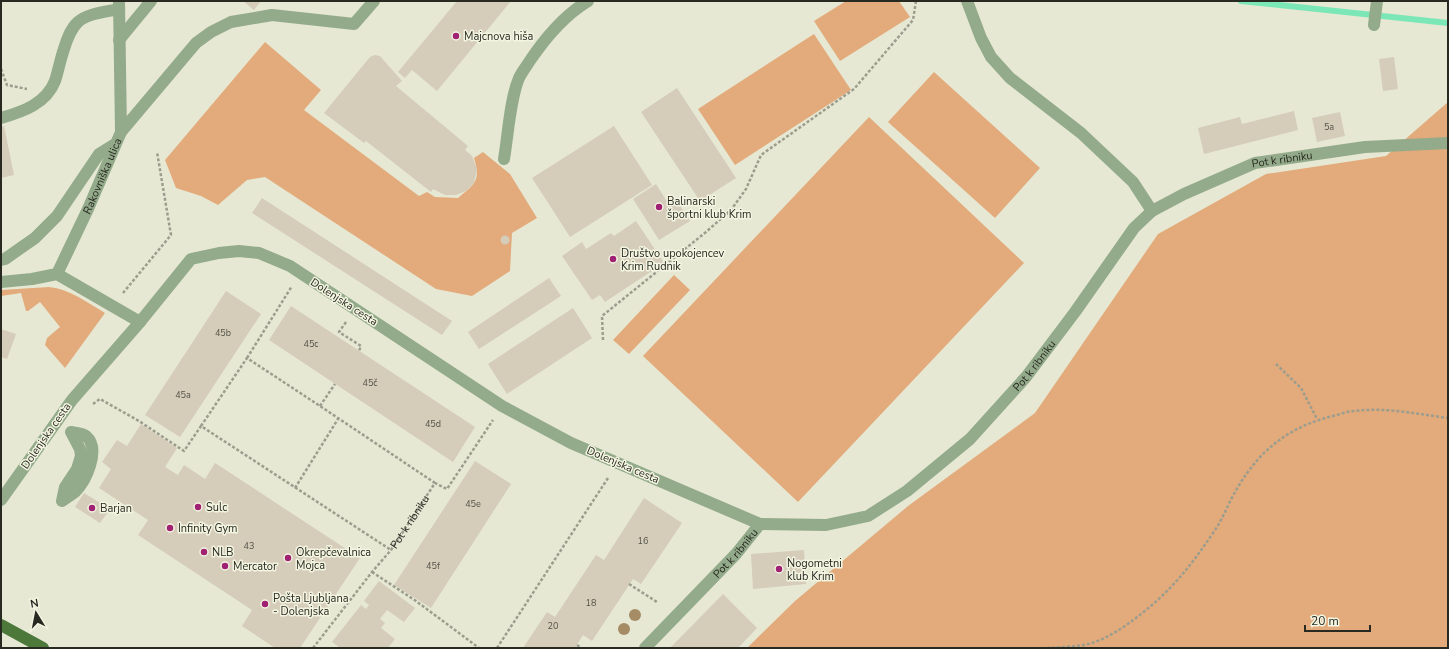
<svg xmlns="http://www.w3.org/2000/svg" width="1449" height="649" font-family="'Nunito Sans',sans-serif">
<rect width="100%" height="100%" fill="#e6e8d4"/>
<path fill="#e3ab7b" d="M846,1H899L910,17L840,61L814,21Z
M814,34L851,90L735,165L698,109Z
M265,42L321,90L304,110L419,196L427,192L435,197L458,198C475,184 481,181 474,158L483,152L510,174L537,218L512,233L510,271L472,296L436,289L265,177L247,180L218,205L201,196L176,188L165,160Z
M934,72L1040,168L995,218L888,122Z
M1448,102V648H747L795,601L908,506L1035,413L1158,234L1266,174L1386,156Z
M869,117L1024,263L798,502L643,356Z
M674,275L690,290L629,354L613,340Z
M49,287C70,289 88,303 105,313L65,368L45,345L47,338L60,327L40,302L28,311H26L21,293L1,296V290Z"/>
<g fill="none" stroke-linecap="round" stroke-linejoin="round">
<path stroke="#7be7b6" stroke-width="6" d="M1241,1L1448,23"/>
</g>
<path fill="#d5ccba" d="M243,1H261L254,10Z
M457,1H511L437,91L412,70L405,78L398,72Z
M375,55L380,56L402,81L396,86L468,146L465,150L472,156L477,169L474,183L466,191L456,195H445L433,189L431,192L366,141L364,143L324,113L370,57Z
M1394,57L1398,89L1383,91L1379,59Z
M677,88L736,178L700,201L641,112Z
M1294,111L1298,130L1204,154L1198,128L1240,117L1242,124Z
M1340,112L1345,136L1317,142L1312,118Z
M4,126L14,175L1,178V127Z
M614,126L652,185L570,237L532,178Z
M656,184L666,200L673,195L690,221L659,240L633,199Z
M262,198L452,321L442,335L252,213Z
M636,221L664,263L605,302L600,295L592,300L562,256L582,242L586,249L611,233L614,236Z
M500.5 240a4.5 4.5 0 1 1 9 0a4.5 4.5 0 1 1-9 0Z
M549,278L561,296L479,349L468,332Z
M226,291L261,314L180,437L145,415Z
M291,306L475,427L453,462L269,340Z
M573,308L592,338L507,394L488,364Z
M1,329L16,334L7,359L1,357Z
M141,424L177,448L165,467L178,475L184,465L205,479L215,463L360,558L300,648H275L242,626L252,610L138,535L148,520L99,488L111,469L102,462L117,440L127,446Z
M475,461L511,484L431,608L394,585Z
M84,493L110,509L100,523L75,507Z
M644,498L682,523L641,584L633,579L592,641L583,635L575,648H523L547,612L555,617L596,555L604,560Z
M804,550L806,584L753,589L751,554Z
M379,581L415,608L404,622L387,610L380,619L385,623L381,628L395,639L388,648H340L332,642L361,605L366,609L369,605L364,601Z
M723,594L757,628L738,648H670Z"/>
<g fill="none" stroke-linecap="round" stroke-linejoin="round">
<g stroke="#9c9d8e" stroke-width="2.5" stroke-dasharray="3 2" stroke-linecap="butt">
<path d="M1,69L7,85L27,89"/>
<path d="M123,293L171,235L157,152"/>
<path d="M346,322L339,332L361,346L359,351"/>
<path d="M603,340L602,316L706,232L731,210L746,189L761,155L854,89L913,20L916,1"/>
<path d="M247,358L292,286"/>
<path d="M1276,364L1301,388L1317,419"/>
<path d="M93,404L100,399L139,421L184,451L201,426L391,550"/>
<path d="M320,406L335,384"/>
<path d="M201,426L247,358L320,406L435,483"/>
<path d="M295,488L338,419"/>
<path d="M372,572L416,601L479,648"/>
<path d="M629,584L657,602"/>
<path d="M577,645L581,648"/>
<path id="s1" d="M313,648L372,572L391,550L435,483L447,489L493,420"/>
<path d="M497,648L608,478"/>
<path d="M1047,648C1061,647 1078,647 1092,643C1110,637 1126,626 1141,614C1173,589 1193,563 1215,530C1224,517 1229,501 1238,487C1261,448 1292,425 1337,415C1343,413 1349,411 1355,411C1386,407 1417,414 1448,418"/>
</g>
<path stroke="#93ab8a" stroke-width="12" d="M1374,25L1377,1
M119,40L151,1
M121,132L196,43L211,32L231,22L272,15L354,24L374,1
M1,260L5,259L35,238L57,216L99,154L115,144
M62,501C66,498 71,495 75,492C86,481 101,449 86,436C82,433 76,433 71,432
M62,501L65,487L77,469L81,456L80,449L71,432"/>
<g stroke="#93ab8a" stroke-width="12">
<path d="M967,1L981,38L991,57L1010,78L1081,133L1133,182L1152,211"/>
<path d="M1,118C22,112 46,104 55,81C58,72 60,61 63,52C66,42 70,29 78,22C88,13 106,12 119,9"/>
<path d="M504,159C508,136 510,99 519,78C522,72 526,67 529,62C545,38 563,16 588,1"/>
<path id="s2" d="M57,274L88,209L121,132L119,1"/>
<path d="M1,282L32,279L57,274L140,322"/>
<path id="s3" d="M1,500L72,400L140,322L191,259L219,253L239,251L259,253L290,266L502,406L571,443L760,524L826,525L868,516L907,491L970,439L1026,377L1075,312L1134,228L1152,211L1184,194L1255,163L1365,147L1448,143"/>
<path id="s4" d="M645,648L736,554L760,524"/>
</g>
<path stroke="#4c793a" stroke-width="12" d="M1,625L43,648"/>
</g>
<g fill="#a68c65">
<circle cx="635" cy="615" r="6"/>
<circle cx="624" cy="629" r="6"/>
</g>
<g fill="#a02073" stroke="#f3f5e1" stroke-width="1.5">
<circle cx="456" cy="36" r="4"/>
<circle cx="659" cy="207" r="4"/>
<circle cx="613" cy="259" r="4"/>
<circle cx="198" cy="507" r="4"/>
<circle cx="92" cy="508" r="4"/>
<circle cx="170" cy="528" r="4"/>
<circle cx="204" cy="552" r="4"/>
<circle cx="288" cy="558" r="4"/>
<circle cx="225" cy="566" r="4"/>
<circle cx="779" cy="569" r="4"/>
<circle cx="265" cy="604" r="4"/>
</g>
<g text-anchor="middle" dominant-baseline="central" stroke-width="3" stroke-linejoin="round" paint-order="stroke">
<g font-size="9" fill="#535247">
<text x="1329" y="127">5a</text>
<text x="223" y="333">45b</text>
<text x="311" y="344">45c</text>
<text x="370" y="383">45č</text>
<text x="183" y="395">45a</text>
<text x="433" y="424">45d</text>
<text x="473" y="504">45e</text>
<text x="643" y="541">16</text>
<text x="249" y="546">43</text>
<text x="433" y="566">45f</text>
<text x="591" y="603">18</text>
<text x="553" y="626">20</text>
</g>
<g font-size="11" fill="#282921" stroke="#f3f5e1" text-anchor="start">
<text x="464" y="36">Majcnova hiša</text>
<text x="667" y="201">Balinarski<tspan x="667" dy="13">športni klub Krim</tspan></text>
<text x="621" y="253">Društvo upokojencev<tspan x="621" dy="13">Krim Rudnik</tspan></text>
<text x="206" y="507">Sulc</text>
<text x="100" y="508">Barjan</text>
<text x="178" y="528">Infinity Gym</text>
<text x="212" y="552">NLB</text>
<text x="296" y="552">Okrepčevalnica<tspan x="296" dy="13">Mojca</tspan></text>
<text x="787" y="563">Nogometni<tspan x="787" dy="13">klub Krim</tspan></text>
<text x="233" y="566">Mercator</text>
<text x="273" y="598">Pošta Ljubljana<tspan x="273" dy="13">- Dolenjska</tspan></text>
</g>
<g font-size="11" fill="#282921" stroke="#f3f5e1">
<text stroke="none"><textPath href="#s3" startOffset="1618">Pot k ribniku</textPath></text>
<text stroke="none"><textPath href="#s2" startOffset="108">Rakovniška ulica</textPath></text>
<text transform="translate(344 302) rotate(33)">Dolenjska cesta</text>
<text stroke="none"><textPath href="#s3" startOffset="1282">Pot k ribniku</textPath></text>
<text transform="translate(46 436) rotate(-55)">Dolenjska cesta</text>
<text transform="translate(623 465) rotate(23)">Dolenjska cesta</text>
<text stroke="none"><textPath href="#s1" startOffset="159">Pot k ribniku</textPath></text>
<text stroke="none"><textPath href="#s4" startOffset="131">Pot k ribniku</textPath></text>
</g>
</g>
<rect width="1449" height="649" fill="none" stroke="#282921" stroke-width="4"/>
<g transform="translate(36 613) rotate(350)" stroke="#f3f5e1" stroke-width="3" paint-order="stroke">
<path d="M0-3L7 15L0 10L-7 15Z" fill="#282921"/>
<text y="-6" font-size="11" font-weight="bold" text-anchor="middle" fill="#282921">N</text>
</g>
<path d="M1305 625v6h65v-6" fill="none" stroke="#282921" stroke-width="2"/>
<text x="1311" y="625" font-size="12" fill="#282921" stroke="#f3f5e1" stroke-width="3" paint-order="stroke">20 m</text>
</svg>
